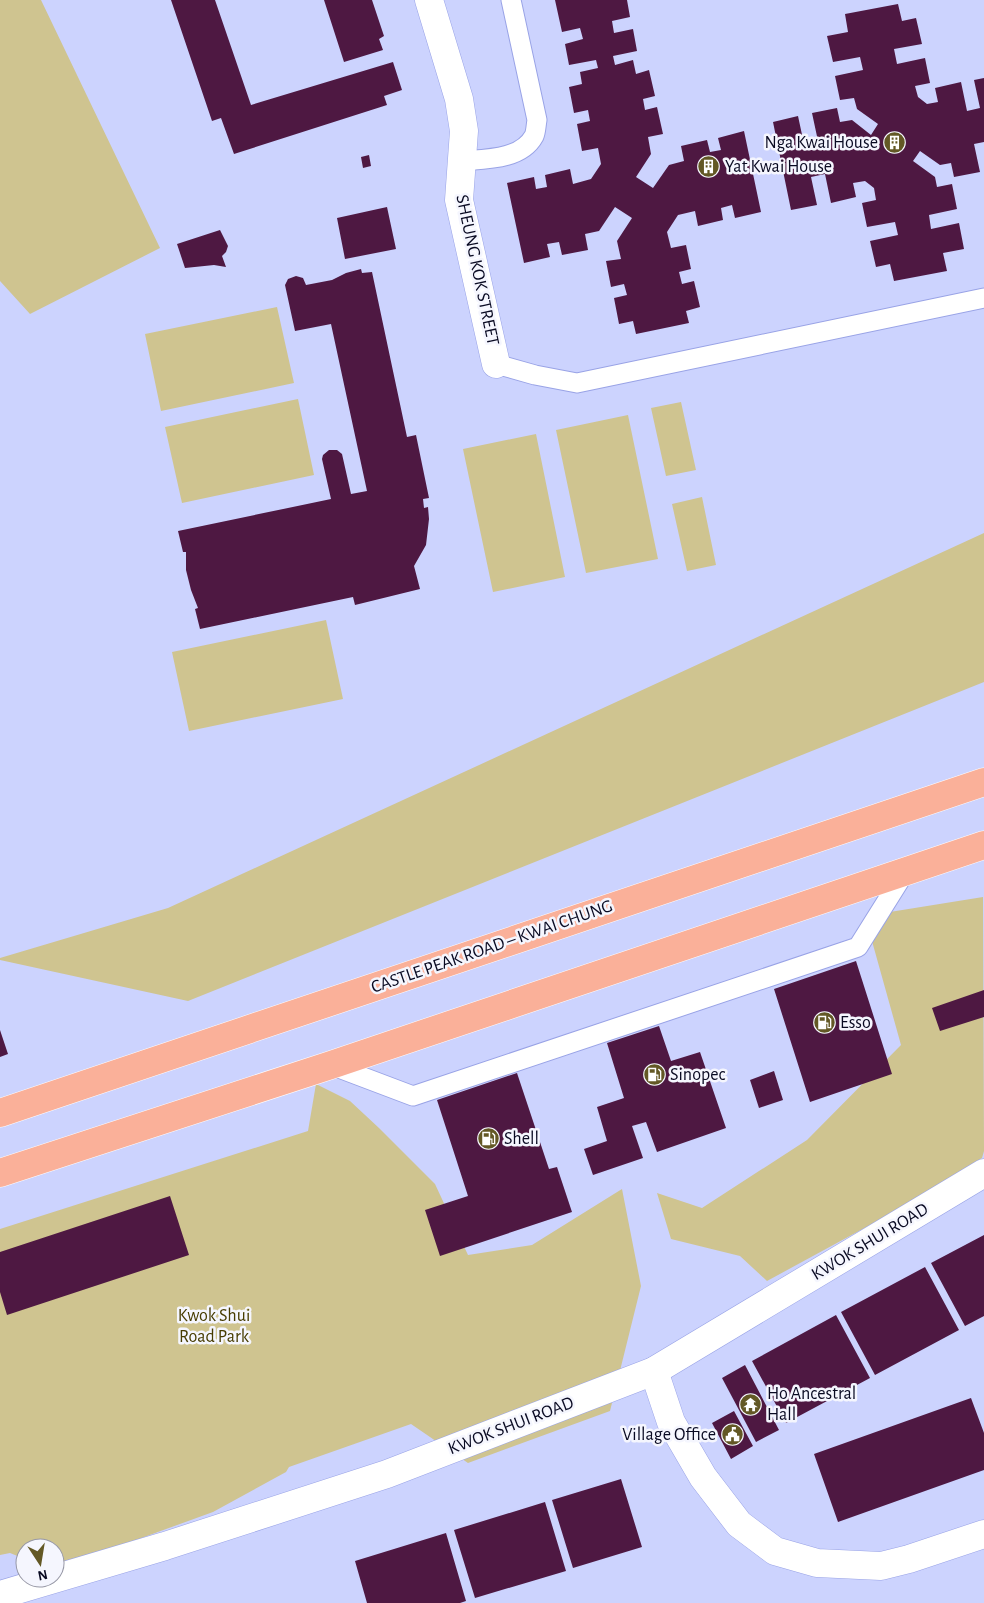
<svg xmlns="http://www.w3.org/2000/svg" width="984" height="1603" font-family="'Alegreya Sans',sans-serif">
<rect width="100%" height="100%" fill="#ccd3fe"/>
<path fill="#cfc490" d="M0,0H41L160,248L30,314L0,281Z
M277,307L294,383L161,411L145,334Z
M298,399L314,475L182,503L165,427Z
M681,402L696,470L666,476L651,408Z
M628,415L658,559L586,573L556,430Z
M536,434L565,577L493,592L463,449Z
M702,497L716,565L687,571L672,504Z
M984,533V682L188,1001L0,960V958L168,908Z
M326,620L343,699L189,731L172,652Z
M983,897L984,1151L982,1158L870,1225L767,1281L740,1256L671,1239L657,1193L702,1208L807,1140L901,1045L865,916Z
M316,1084L350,1101L379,1128L435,1184L468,1255L532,1245L622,1189L641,1286L610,1411L468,1463L411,1424L289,1467L286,1472L213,1512L78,1561L55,1562V1548H25V1559L10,1553L0,1555V1229L308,1131Z"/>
<path fill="#4e1842" d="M171,0H215L251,105L393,62L402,90L384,96L387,105L234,154L221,118L212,121Z
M324,0H372L384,36L379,39L383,50L344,62Z
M555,0H627L630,17L612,21L614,33L633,29L637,51L613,56L615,65L633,60L636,74L649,70L655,96L643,99L645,110L657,107L663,134L648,137L651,154L636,177L653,188L669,165L684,161L681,146L707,140L710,152L721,150L718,138L744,131L761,212L735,218L732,205L721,208L723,220L698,226L695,211L678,215L667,232L671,248L686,245L691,269L679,272L682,284L694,281L700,307L686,311L689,323L636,334L633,321L619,324L614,298L627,295L624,284L611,287L606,261L621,259L617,241L632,218L615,207L599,231L585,234L588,250L562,255L559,242L547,244L550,257L524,263L507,183L534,177L536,189L547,187L545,175L570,169L573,184L591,179L601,164L598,148L582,151L577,124L590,121L588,110L574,113L569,87L582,84L580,72L598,68L596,60L569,65L565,44L583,39L580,28L562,32Z
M898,4L902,21L916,18L922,44L894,49L897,64L925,58L930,83L915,86L918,97L927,104L938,102L935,88L961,82L967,111L980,108L974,80L984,78V142L974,144L980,172L954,177L951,163L940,165L920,151L913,161L935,177L937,187L952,184L957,209L929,215L931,229L959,223L964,249L943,253L947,271L894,281L890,264L876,267L870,241L898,235L895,222L867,227L862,203L876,200L874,188L865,181L853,183L856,197L831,203L825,174L811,177L817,205L791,210L773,122L798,116L804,144L818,141L812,113L837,108L840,122L852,120L871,135L878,124L857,109L854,98L840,100L835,76L863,70L860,57L833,62L827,36L848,32L845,14Z
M369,155L371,166L363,168L361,157Z
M387,207L396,249L345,259L337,218Z
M220,230L228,246L226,252L222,256L226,267L214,265L185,268L177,244Z
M361,269L362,273L372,272L407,437L416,435L429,498L423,499L424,508L428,507L429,519L426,545L414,566L420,589L355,605L353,597L200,629L195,609L198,608L191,590L186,570V552H183L178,531L331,499L322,459L323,455L329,450H337L342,454L351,494L367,491L331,324L295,331L285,285L288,279L296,276L303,278L306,285L332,280L346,273Z
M856,961L892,1074L810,1102L774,989Z
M984,990V1017L940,1031L932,1008Z
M659,1026L671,1061L700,1052L726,1128L657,1152L646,1122L632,1126L643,1158L593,1175L584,1149L607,1141L597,1107L624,1098L607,1043Z
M0,1030L8,1054L0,1057Z
M774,1071L783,1100L759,1108L750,1080Z
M517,1073L549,1169L557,1167L572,1212L440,1256L425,1210L468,1196L437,1100Z
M170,1196L189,1255L7,1315L0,1292V1252Z
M984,1235V1316L965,1326L931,1263Z
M925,1267L959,1330L875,1375L841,1312Z
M836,1315L870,1378L786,1423L752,1361Z
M745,1365L779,1430L756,1442L722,1378Z
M971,1398L984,1433V1470L838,1522L814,1454Z
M734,1411L753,1446L731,1459L712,1423Z
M621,1479L642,1547L573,1568L552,1500Z
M545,1502L566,1571L475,1598L454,1530Z
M446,1533L466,1601L460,1603H367L355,1561Z"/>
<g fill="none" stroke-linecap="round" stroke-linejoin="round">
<defs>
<path id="lane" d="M462,161C485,159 521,160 534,136C536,132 536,125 537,120L511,0
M496,364L535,375L577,383L984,298
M331,1065L413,1096L858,947L905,872"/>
<path id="street" d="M429,0L459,99L464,131L459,200L496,364
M654,1371L671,1422L703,1477L739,1524L775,1551L817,1563L881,1566L909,1559L984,1534"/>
<path id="secondary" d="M0,1595L165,1546L387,1474L654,1371L984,1173"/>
<path id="primary" d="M0,1113L984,782
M0,1173L331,1065L984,845"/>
</defs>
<use href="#lane" stroke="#99a3e6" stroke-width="21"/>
<use href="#street" stroke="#99a3e6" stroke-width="29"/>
<use href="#secondary" stroke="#99a3e6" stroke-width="29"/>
<use href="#primary" stroke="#fff" stroke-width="29"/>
<use href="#lane" stroke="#fff" stroke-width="19"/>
<use href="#street" stroke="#fff" stroke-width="28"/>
<use href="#secondary" stroke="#fff" stroke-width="28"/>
<use href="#primary" stroke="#fab099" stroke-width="28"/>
</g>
<defs>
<symbol id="building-disc" viewBox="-11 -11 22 22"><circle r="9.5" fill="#635825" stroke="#f5f6fe"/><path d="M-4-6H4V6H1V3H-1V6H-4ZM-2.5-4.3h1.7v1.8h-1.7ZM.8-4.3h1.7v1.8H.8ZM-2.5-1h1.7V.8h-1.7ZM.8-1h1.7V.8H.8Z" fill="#fff"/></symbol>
<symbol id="fuel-disc" viewBox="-11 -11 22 22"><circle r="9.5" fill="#635825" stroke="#f5f6fe"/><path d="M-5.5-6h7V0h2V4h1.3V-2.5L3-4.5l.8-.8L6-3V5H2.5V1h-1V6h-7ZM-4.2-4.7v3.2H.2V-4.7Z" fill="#fff"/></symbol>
<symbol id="temple-disc" viewBox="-11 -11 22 22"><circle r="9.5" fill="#635825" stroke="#f5f6fe"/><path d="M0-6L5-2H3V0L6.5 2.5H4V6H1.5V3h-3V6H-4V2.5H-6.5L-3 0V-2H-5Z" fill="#fff"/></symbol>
<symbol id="civic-disc" viewBox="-11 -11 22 22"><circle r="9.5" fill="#635825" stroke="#f5f6fe"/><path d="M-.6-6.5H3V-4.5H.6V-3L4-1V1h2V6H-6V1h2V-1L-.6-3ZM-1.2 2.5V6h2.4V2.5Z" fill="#fff"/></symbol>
</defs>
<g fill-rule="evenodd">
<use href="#building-disc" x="882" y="130" width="25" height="25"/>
<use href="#building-disc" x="696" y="154" width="25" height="25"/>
<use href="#fuel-disc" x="812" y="1010" width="25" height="25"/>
<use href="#fuel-disc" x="642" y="1062" width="25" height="25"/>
<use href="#fuel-disc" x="476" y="1126" width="25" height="25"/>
<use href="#temple-disc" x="738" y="1392" width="25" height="25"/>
<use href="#civic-disc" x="720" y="1422" width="25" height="25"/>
</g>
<g text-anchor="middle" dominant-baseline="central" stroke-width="5" stroke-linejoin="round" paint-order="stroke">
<g font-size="18" fill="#090a22" stroke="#f5f6fe" text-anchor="start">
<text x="878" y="143" text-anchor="end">Nga Kwai House</text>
<text x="725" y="167">Yat Kwai House</text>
<text x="840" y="1023">Esso</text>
<text x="670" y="1075">Sinopec</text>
<text x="504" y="1139">Shell</text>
<text x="767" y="1394">Ho Ancestral<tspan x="767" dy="21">Hall</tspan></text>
<text x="716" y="1435" text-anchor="end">Village Office</text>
</g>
<g font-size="18" fill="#090a22" stroke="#f5f6fe">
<text transform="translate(477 270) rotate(78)">SHEUNG KOK STREET</text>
<text transform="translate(492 947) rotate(-19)">CASTLE PEAK ROAD – KWAI CHUNG</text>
<text transform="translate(870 1242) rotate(-31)">KWOK SHUI ROAD</text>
<text transform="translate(511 1426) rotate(-21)">KWOK SHUI ROAD</text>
</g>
<g font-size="18" fill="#473c01" stroke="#f5f6fe">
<text x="214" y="1316">Kwok Shui<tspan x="214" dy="21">Road Park</tspan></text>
</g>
</g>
<g transform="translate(40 1563) rotate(168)"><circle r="24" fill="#f5f6fe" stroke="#9798a6"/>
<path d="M0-4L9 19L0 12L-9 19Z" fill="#635825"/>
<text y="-8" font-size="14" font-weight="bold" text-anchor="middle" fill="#090a22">N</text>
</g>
</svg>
